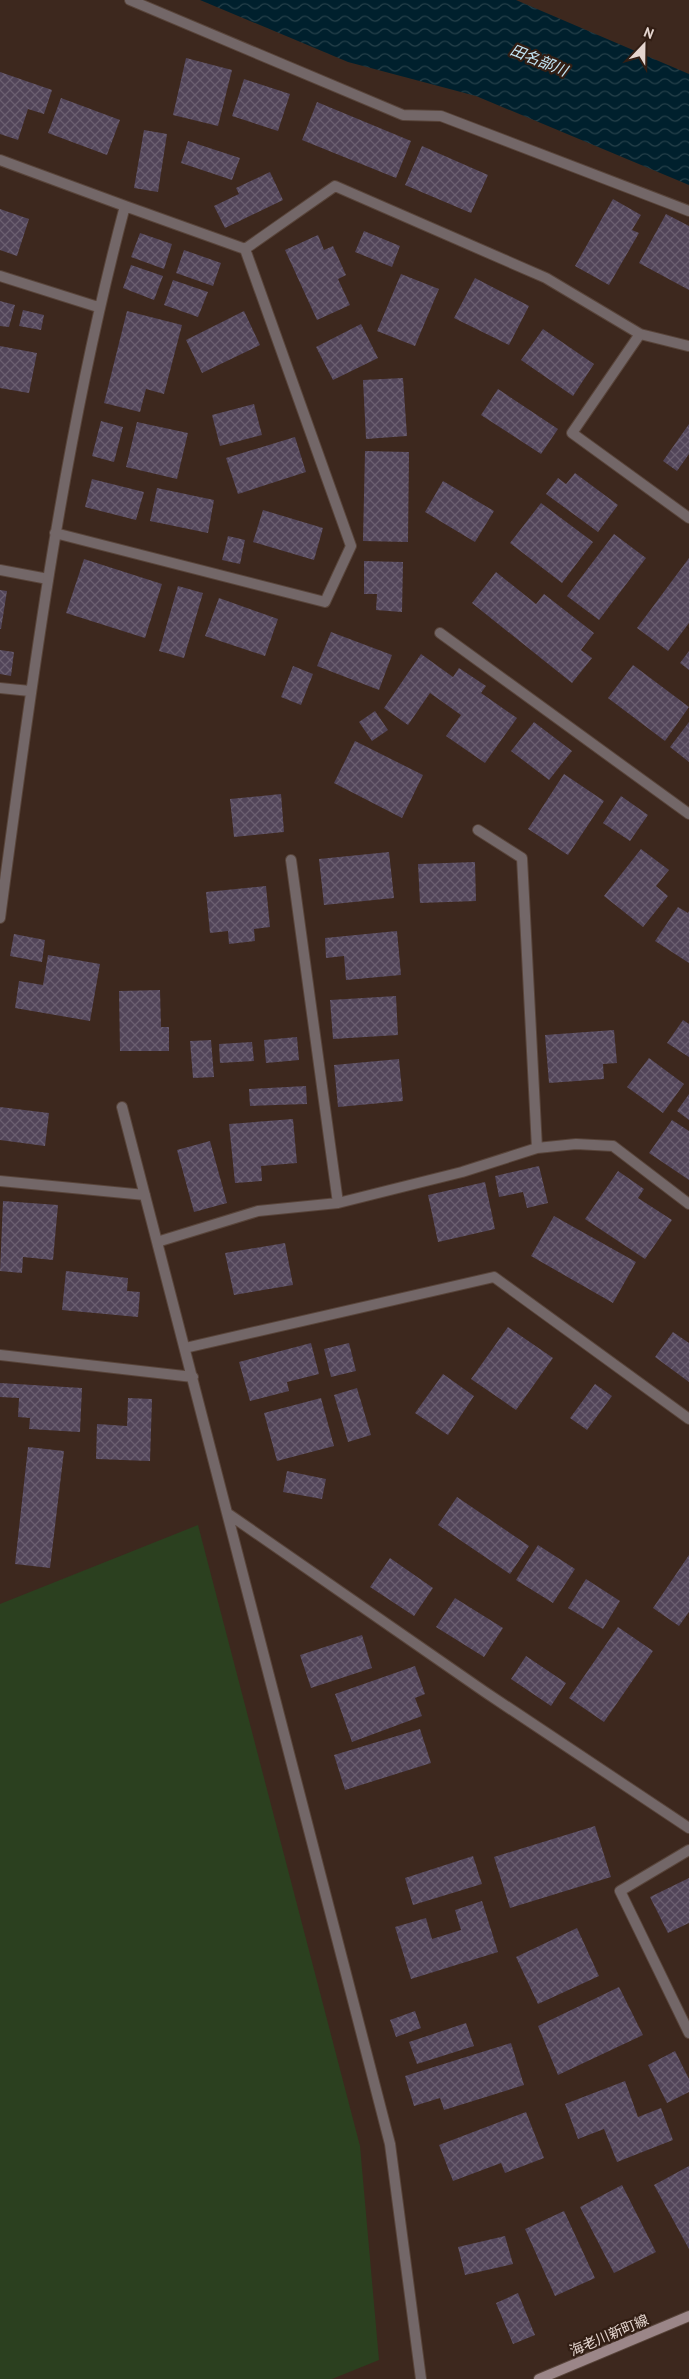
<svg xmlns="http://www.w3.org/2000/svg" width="689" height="2379" font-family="'PT Sans','Noto Sans JP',sans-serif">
<defs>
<pattern id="water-waves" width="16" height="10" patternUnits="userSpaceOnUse" patternTransform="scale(1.25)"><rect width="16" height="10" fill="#00202d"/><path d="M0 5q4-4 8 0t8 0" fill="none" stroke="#25404a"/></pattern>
<pattern id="building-cross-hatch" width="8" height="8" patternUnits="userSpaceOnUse" patternTransform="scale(1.25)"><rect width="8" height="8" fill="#524559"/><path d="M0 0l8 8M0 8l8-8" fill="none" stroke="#6b5f70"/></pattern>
</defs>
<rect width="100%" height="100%" fill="#3d281e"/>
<path fill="#2b401f" d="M198,1525L360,2146L379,2360L332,2379H0V1604Z"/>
<path fill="url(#water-waves)" d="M200,0H516L689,74V185L476,96L348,62Z"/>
<path fill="url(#building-cross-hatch)" d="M186,58L232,70L218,126L173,115Z
M0,72L52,90L44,114L28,109L18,140L0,134Z
M244,79L290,94L278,131L232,116Z
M61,98L120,120L107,155L48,133Z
M317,102L411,141L396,178L302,140Z
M144,130L167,134L158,192L134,188Z
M188,141L240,158L232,180L181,163Z
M422,146L488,175L471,213L405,185Z
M270,172L283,200L225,228L214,206L239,194L236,188Z
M613,199L641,215L632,230L639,233L609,285L575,266Z
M0,209L29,219L17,256L0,250Z
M666,214L689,226V290L639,263Z
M364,231L400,246L392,267L355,252Z
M140,233L172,244L164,269L131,257Z
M318,235L324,250L333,246L346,275L338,279L350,305L317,320L285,250Z
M184,250L221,263L213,286L176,273Z
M131,265L163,276L154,300L123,288Z
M401,274L439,289L415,346L377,331Z
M475,278L529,306L509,345L454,318Z
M173,280L208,292L198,317L164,305Z
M0,301L15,305L9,327L0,326Z
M23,310L44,315L41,330L19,326Z
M127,311L182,325L164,394L146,389L140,412L104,403Z
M244,311L260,345L202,373L186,340Z
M361,324L378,358L333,380L316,347Z
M543,329L594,364L573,396L521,360Z
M0,346L37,353L29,393L0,388Z
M403,378L407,436L366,439L363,380Z
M498,389L558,429L541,454L481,415Z
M254,404L262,435L220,446L212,415Z
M101,421L123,427L114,462L92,456Z
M137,422L188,433L177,479L126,467Z
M689,424V454L677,471L663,461Z
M295,437L306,472L238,494L226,458Z
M365,451L409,452L408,542L363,541Z
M575,473L618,505L598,532L546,494L558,478L566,484Z
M92,479L144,492L136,520L85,507Z
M443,481L494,511L475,542L425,512Z
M157,488L214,500L208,533L150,521Z
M541,503L593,542L562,583L510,543Z
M263,510L323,528L314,560L253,542Z
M614,534L646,558L599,620L567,596Z
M228,536L245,540L240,564L222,560Z
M689,558V623L668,651L637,628Z
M84,559L162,584L145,638L66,613Z
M364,561L403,562L402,612L376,610L377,594H364Z
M496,572L536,604L544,594L594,633L581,650L592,658L572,683L472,603Z
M178,586L203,593L184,658L159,651Z
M0,590L7,591L1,629H0Z
M219,598L278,619L265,656L205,636Z
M331,632L392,655L379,690L317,666Z
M0,650L14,652L11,676L0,674Z
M689,651V670L680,663Z
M421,654L453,677L459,668L486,686L481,693L517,718L485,763L446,736L461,715L430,693L408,725L384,708Z
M633,665L689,707L665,741L608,698Z
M293,666L313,674L301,705L281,697Z
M375,711L388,730L372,741L359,722Z
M534,722L572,751L549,780L511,751Z
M689,722V762L670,747Z
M355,741L423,775L402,818L334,783Z
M564,774L604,801L568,855L528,829Z
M281,794L284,832L234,837L230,799Z
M621,796L648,815L630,841L603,823Z
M641,849L669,870L656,886L668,896L643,927L604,896Z
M389,852L394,898L324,905L319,859Z
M475,862L476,901L420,903L418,864Z
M266,886L270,927L254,929L255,941L229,944L228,931L210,933L206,892Z
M678,907L688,913L689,911V963L655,941Z
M397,931L401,975L346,980L344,956L326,958L325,938Z
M14,934L45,940L42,962L10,956Z
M48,955L100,964L90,1021L15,1008L19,981L43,985Z
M160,990L161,1027H169V1051H120L119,991Z
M396,996L398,1035L333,1039L330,1000Z
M683,1020L689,1024V1057L667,1043Z
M614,1030L617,1063L603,1064L604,1079L549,1083L545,1035Z
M297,1037L299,1060L266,1063L264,1040Z
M211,1040L214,1077L193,1078L190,1041Z
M252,1042L254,1061L220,1063L219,1044Z
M649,1058L684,1084L663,1113L627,1087Z
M399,1059L403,1101L338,1107L334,1065Z
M306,1086L307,1104L250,1106L249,1089Z
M689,1094V1120L677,1111Z
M0,1107L49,1113L45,1146L0,1140Z
M293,1119L297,1163L261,1166L262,1181L235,1183L229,1124Z
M672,1120L689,1131V1180L649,1153Z
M210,1141L227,1203L194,1212L177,1150Z
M539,1166L548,1203L527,1208L523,1192L499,1197L495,1176Z
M618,1171L644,1189L638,1198L672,1220L645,1259L585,1219Z
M485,1182L495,1229L438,1242L428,1195Z
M3,1201L58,1205L53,1260L23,1257L22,1273L0,1271Z
M554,1216L636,1262L613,1303L531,1256Z
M285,1243L293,1285L234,1295L225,1253Z
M66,1271L128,1278L127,1291L140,1292L138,1317L62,1310Z
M508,1327L553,1358L516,1410L471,1379Z
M673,1332L689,1343V1382L655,1357Z
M311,1343L319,1374L287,1382L289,1391L250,1401L239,1362Z
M349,1343L356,1371L331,1377L324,1349Z
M443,1374L474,1396L448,1435L415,1413Z
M0,1383L82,1388L80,1432L29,1429L30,1418L18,1417L19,1398L0,1397Z
M595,1384L612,1396L587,1430L570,1418Z
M357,1388L371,1435L348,1442L334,1395Z
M128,1398L152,1399L150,1461L96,1459L97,1424L127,1426Z
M321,1398L334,1446L277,1461L264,1413Z
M28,1447L64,1451L50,1568L15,1564Z
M287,1471L326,1479L322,1499L283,1492Z
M457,1497L529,1546L510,1574L438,1525Z
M538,1545L575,1569L553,1603L516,1580Z
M689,1555V1612L679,1626L653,1608Z
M390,1558L433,1588L414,1616L370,1587Z
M586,1579L620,1601L603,1629L568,1608Z
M455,1598L503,1628L484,1657L436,1627Z
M618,1627L653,1651L604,1722L569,1698Z
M362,1635L372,1668L311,1688L300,1655Z
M526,1656L566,1683L551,1706L511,1679Z
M415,1666L425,1694L415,1698L422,1716L352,1742L335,1694Z
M420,1729L431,1763L345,1790L334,1755Z
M595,1826L611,1877L510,1908L494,1857Z
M473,1856L482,1884L413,1905L405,1878Z
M689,1878V1923L668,1933L650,1897Z
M482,1901L498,1952L411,1979L395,1927L426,1918L432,1939L461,1930L455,1910Z
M577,1928L599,1976L538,2004L516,1957Z
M619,1987L643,2035L558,2075L538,2026Z
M415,2011L421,2028L396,2037L390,2020Z
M466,2023L474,2046L417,2064L409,2042Z
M511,2043L524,2085L444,2110L440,2098L414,2106L405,2076Z
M675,2051L689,2079V2092L667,2103L648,2065Z
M625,2081L638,2117L661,2108L673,2140L617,2162L604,2129L578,2139L565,2104Z
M526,2112L544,2158L505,2173L501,2163L453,2181L439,2145Z
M689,2166V2249L654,2185Z
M622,2185L656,2252L614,2273L580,2207Z
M564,2211L595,2278L555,2296L525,2229Z
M505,2236L513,2264L465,2275L458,2247Z
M518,2293L535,2335L513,2344L496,2303Z"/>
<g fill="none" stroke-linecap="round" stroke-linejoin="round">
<defs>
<path id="lane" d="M130,0L403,115L441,116L689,211
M0,570L48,579"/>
<path id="street" d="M0,160L125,206C63,440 32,679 0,918
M125,206L245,249L335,186L546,278L640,334L688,346
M0,276L98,307
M640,334L572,433L689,518
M55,533L325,602L351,546L245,249
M440,633L689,814
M0,688L30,691
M478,830L522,858L537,1148
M291,860L338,1203
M122,1107L157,1242
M0,1181L145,1195
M185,1348L494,1277L689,1419
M0,1355L193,1377
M227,1513L485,1692L689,1828
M689,1850L620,1891L689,2033
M421,2379L390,2144L157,1242L258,1211L338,1203L462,1172L537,1148L576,1144L613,1146L689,1204"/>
<path id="secondary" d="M539,2379L689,2316"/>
</defs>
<use href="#lane" stroke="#58443a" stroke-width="12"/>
<use href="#street" stroke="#58443a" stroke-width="12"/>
<use href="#secondary" stroke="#58443a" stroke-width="12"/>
<use href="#lane" stroke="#736768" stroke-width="10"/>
<use href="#street" stroke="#736768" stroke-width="10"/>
<use href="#secondary" stroke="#9b8688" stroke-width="10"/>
</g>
<g text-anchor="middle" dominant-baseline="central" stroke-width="4.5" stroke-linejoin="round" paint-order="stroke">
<g font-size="14" fill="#e4d5cf" stroke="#321e14">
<text transform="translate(609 2335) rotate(-23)">海老川新町線</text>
</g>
<g font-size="15" font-style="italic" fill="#c4e6f6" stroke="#321e14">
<text transform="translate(539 60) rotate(22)">田名部川</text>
</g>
</g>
<g transform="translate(644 45) rotate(22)" stroke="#321e14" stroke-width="4" paint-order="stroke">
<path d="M0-4L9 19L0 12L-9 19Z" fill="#e4d5cf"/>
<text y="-8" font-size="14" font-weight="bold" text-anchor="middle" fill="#e4d5cf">N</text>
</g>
</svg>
